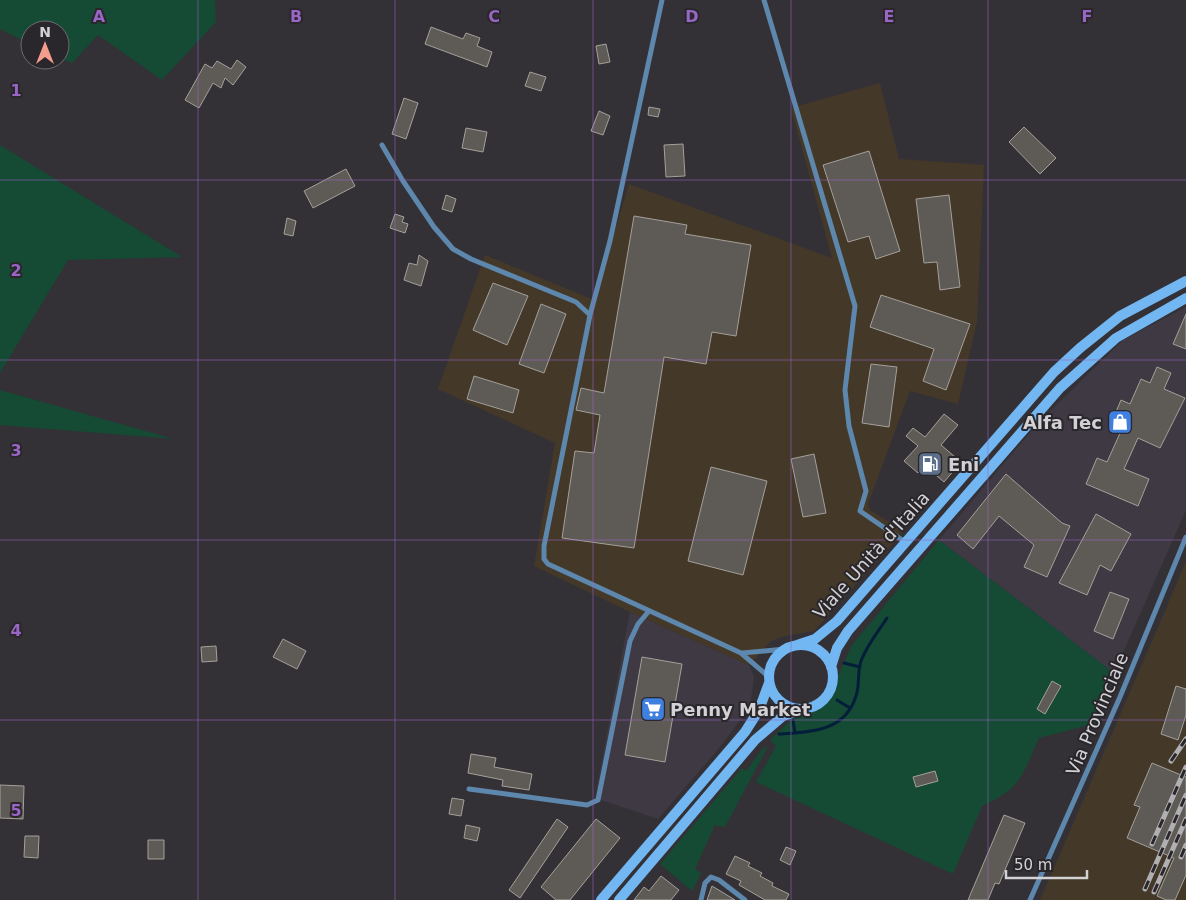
<svg xmlns="http://www.w3.org/2000/svg" width="1186" height="900" font-family="'DejaVu Sans',sans-serif">
<rect width="100%" height="100%" fill="#343136"/>
<path fill="#3e3943" d="M1186,307V510L1114,673L939,540L1039,422L1123,340Z
M630,612L749,665L754,677L750,707L720,747L658,819L595,798Z"/>
<path fill="#443829" d="M880,83L899,159L984,165L977,322L958,404L910,391L868,504L870,510L904,531L814,631L785,636L771,641L749,665L630,612L534,566L555,443L438,389L485,255L594,300L629,184L832,258L791,108Z
M1186,561V900H1040L1165,611Z"/>
<path fill="#154a34" d="M0,0H215L216,22L162,80L98,35L72,63L60,58V30H30V44L0,29Z
M0,145L182,257L68,260L0,373Z
M0,390L174,439L0,425Z
M939,540L1114,673L1097,723L1039,738C1022,775 1022,788 982,806L953,874L756,782L776,746L770,740L793,718L820,707L829,696L852,645Z
M764,747L767,748L725,827L715,825L695,869L701,873L692,891L660,864L742,768L746,771Z"/>
<g fill="none" stroke-linecap="round" stroke-linejoin="round">
<path stroke="#031e3a" stroke-width="3" d="M844,663L860,667
M837,700L850,708
M793,720L795,733
M779,734C810,732 845,732 856,696C860,685 857,673 861,661C867,645 878,632 887,618"/>
</g>
<path fill="#5e5a55" stroke="#a4a09a" d="M431,27L463,39L466,33L480,38L477,46L492,52L487,67L425,44Z
M606,44L610,62L599,64L596,46Z
M237,60L246,67L233,85L225,78L221,88L213,83L199,108L185,100L205,64L212,68L217,61L231,69Z
M530,72L546,77L541,91L525,86Z
M404,98L418,103L406,139L392,134Z
M649,107L660,109L658,117L648,115Z
M599,111L610,116L603,135L591,131Z
M1024,127L1056,158L1040,174L1009,142Z
M466,128L487,132L483,152L462,148Z
M683,144L685,176L666,177L664,145Z
M869,151L900,251L876,259L869,236L848,242L823,165Z
M346,169L355,186L313,208L304,191Z
M446,195L456,199L452,212L442,209Z
M949,195L960,287L940,290L937,262L924,263L916,199Z
M395,214L404,217L402,222L408,224L405,233L390,228Z
M634,216L687,225L685,234L751,245L736,336L712,332L706,364L664,357L634,548L562,538L575,451L594,453L600,415L576,410L581,388L604,393Z
M287,218L296,221L293,236L284,234Z
M419,255L428,261L421,286L404,280L409,263L417,265Z
M493,283L528,296L507,345L473,330Z
M881,295L970,324L946,390L923,381L934,349L870,327Z
M541,304L566,314L544,373L519,364Z
M1186,314V349L1173,344Z
M871,364L897,367L889,427L862,423Z
M1157,367L1171,373L1164,389L1185,398L1160,448L1138,438L1124,469L1149,479L1138,506L1086,484L1097,458L1107,462L1121,431L1110,426L1121,400L1130,404L1141,379L1150,383Z
M474,376L519,390L513,413L467,399Z
M944,414L958,425L941,445L961,462L944,482L924,465L918,473L904,461L918,446L906,436L913,428L925,437Z
M814,454L826,513L803,517L791,459Z
M711,467L767,481L743,575L688,561Z
M1006,474L1062,523L1070,526L1047,577L1024,567L1034,545L999,516L973,549L957,535Z
M1096,514L1131,534L1111,571L1100,565L1087,595L1059,583Z
M1110,592L1129,599L1113,639L1094,631Z
M283,639L306,651L297,669L273,657Z
M216,646L217,661L202,662L201,647Z
M642,657L682,664L665,762L625,755Z
M1052,681L1061,686L1045,714L1037,709Z
M1176,686L1186,689V715L1178,740L1161,734Z
M471,754L496,758L494,767L532,774L529,790L502,786L503,780L468,773Z
M1152,763L1186,777V875L1175,900H1166L1157,896L1174,858L1127,838L1140,807L1134,805Z
M935,771L938,781L916,787L913,777Z
M0,785L24,786L23,819L0,818Z
M452,798L464,800L461,816L449,814Z
M1004,815L1025,823L999,884L995,883L988,900H968Z
M557,819L568,827L520,898L509,890Z
M596,819L620,838L570,900H556L541,887Z
M466,825L480,828L477,841L464,838Z
M25,836H39L38,858L24,857Z
M148,840H164V859H148Z
M786,847L796,851L790,865L780,860Z
M735,856L750,863L748,866L762,873L760,876L773,883L772,886L789,894L786,900H765L739,885L741,881L726,874Z
M661,876L679,890L671,900H634L644,887L649,891Z
M712,886L722,892L735,900H707Z"/>
<g fill="none" stroke-linecap="round" stroke-linejoin="round">
<path stroke="#5d87ac" stroke-width="5" d="M764,0L855,306L845,390L849,426L866,491L860,511L905,542
M382,145L403,181L434,227L453,249L471,259L576,302L590,315L544,546V559L548,564L741,653L769,677
M590,315L610,241L662,0
M742,653L785,649
M469,789L587,805L598,800L630,641L638,624L649,611
M701,900L705,883L711,877L719,880L745,900
M1030,900L1120,697L1186,537"/>
<path stroke="#72b6f2" stroke-width="10" d="M797,645L815,639L837,621L1054,372L1080,348L1120,316L1186,281
M769 677a32 32 0 1 1 64 0a32 32 0 1 1-64 0Z
M831,667L837,648L848,631L1060,388L1116,338L1186,298
M601,900L745,732L759,710L769,683
M619,900L755,740L783,716L808,708"/>
<defs>
<path id="rail" d="M1171,761L1186,739
M1152,844L1186,767
M1181,857L1186,845
M1145,889L1186,795
M1154,892L1186,819"/>
</defs>
<use href="#rail" stroke="#b0afb2" stroke-width="5"/>
<use href="#rail" stroke="#2a272c" stroke-width="3" stroke-dasharray="9" stroke-linecap="butt"/>
</g>
<path fill="none" stroke="#9966c6" stroke-width="1" stroke-opacity="0.55" d="M198,0V900M395,0V900M593,0V900M791,0V900M988,0V900M0,180H1186M0,360H1186M0,540H1186M0,720H1186"/>
<defs>
<symbol id="shop-square" viewBox="-11 -11 22 22"><rect x="-9" y="-9" width="18" height="18" rx="4" fill="#3f7fe0" stroke="#2a272c"/><path d="M-5-2.5h2.3a2.7 3.5 0 0 1 5.4 0H5L5.5 6h-11ZM-1.5-2.5h3a1.5 2.3 0 0 0-3 0Z" fill="#fff"/></symbol>
<symbol id="fuel-square" viewBox="-11 -11 22 22"><rect x="-9" y="-9" width="18" height="18" rx="4" fill="#5c6f8a" stroke="#2a272c"/><path d="M-5.5-6h7V0h2V4h1.3V-2.5L3-4.5l.8-.8L6-3V5H2.5V1h-1V6h-7ZM-4.2-4.7v3.2H.2V-4.7Z" fill="#fff"/></symbol>
<symbol id="supermarket-square" viewBox="-11 -11 22 22"><rect x="-9" y="-9" width="18" height="18" rx="4" fill="#3f7fe0" stroke="#2a272c"/><path d="M-6-5.5h2.5l.6 2H6L4.5 2H-2.5L-4.4-4H-6ZM-1.5 3.2a1.3 1.3 0 1 0 .1 0ZM3 3.2a1.3 1.3 0 1 0 .1 0Z" fill="#fff"/></symbol>
</defs>
<g fill-rule="evenodd">
<use href="#shop-square" x="1106" y="408" width="28" height="28"/>
<use href="#fuel-square" x="916" y="450" width="28" height="28"/>
<use href="#supermarket-square" x="639" y="695" width="28" height="28"/>
</g>
<g text-anchor="middle" dominant-baseline="central" stroke-width="4" stroke-linejoin="round" paint-order="stroke">
<g font-size="18" font-weight="bold" fill="#d2d1d4" stroke="#2a272c" text-anchor="start">
<text x="1102" y="422" text-anchor="end">Alfa Tec</text>
<text x="948" y="464">Eni</text>
<text x="670" y="709">Penny Market</text>
</g>
<g font-size="18" fill="#d2d1d4" stroke="#2a272c">
<text transform="translate(871 555) rotate(-48)">Viale Unità d'Italia</text>
<text transform="translate(1097 714) rotate(-67)">Via Provinciale</text>
</g>
</g>
<g font-size="16" text-anchor="middle" font-weight="bold" fill="#9966c6" stroke="#2a272c" stroke-width="4" stroke-linejoin="round" paint-order="stroke">
<text x="99" y="22">A</text>
<text x="296" y="22">B</text>
<text x="494" y="22">C</text>
<text x="692" y="22">D</text>
<text x="889" y="22">E</text>
<text x="1087" y="22">F</text>
<text x="16" y="96">1</text>
<text x="16" y="276">2</text>
<text x="16" y="456">3</text>
<text x="16" y="636">4</text>
<text x="16" y="816">5</text>
</g>
<g transform="translate(45 45)"><circle r="24" fill="#2a272c" stroke="#6d6b6f"/>
<path d="M0-4L9 19L0 12L-9 19Z" fill="#f49d8c"/>
<text y="-8" font-size="14" font-weight="bold" text-anchor="middle" fill="#d2d1d4">N</text>
</g>
<path d="M1006 870v8h81v-8" fill="none" stroke="#d2d1d4" stroke-width="2.5"/>
<text x="1014" y="870" font-size="15" fill="#d2d1d4" stroke="#2a272c" stroke-width="4" paint-order="stroke">50 m</text>
</svg>
